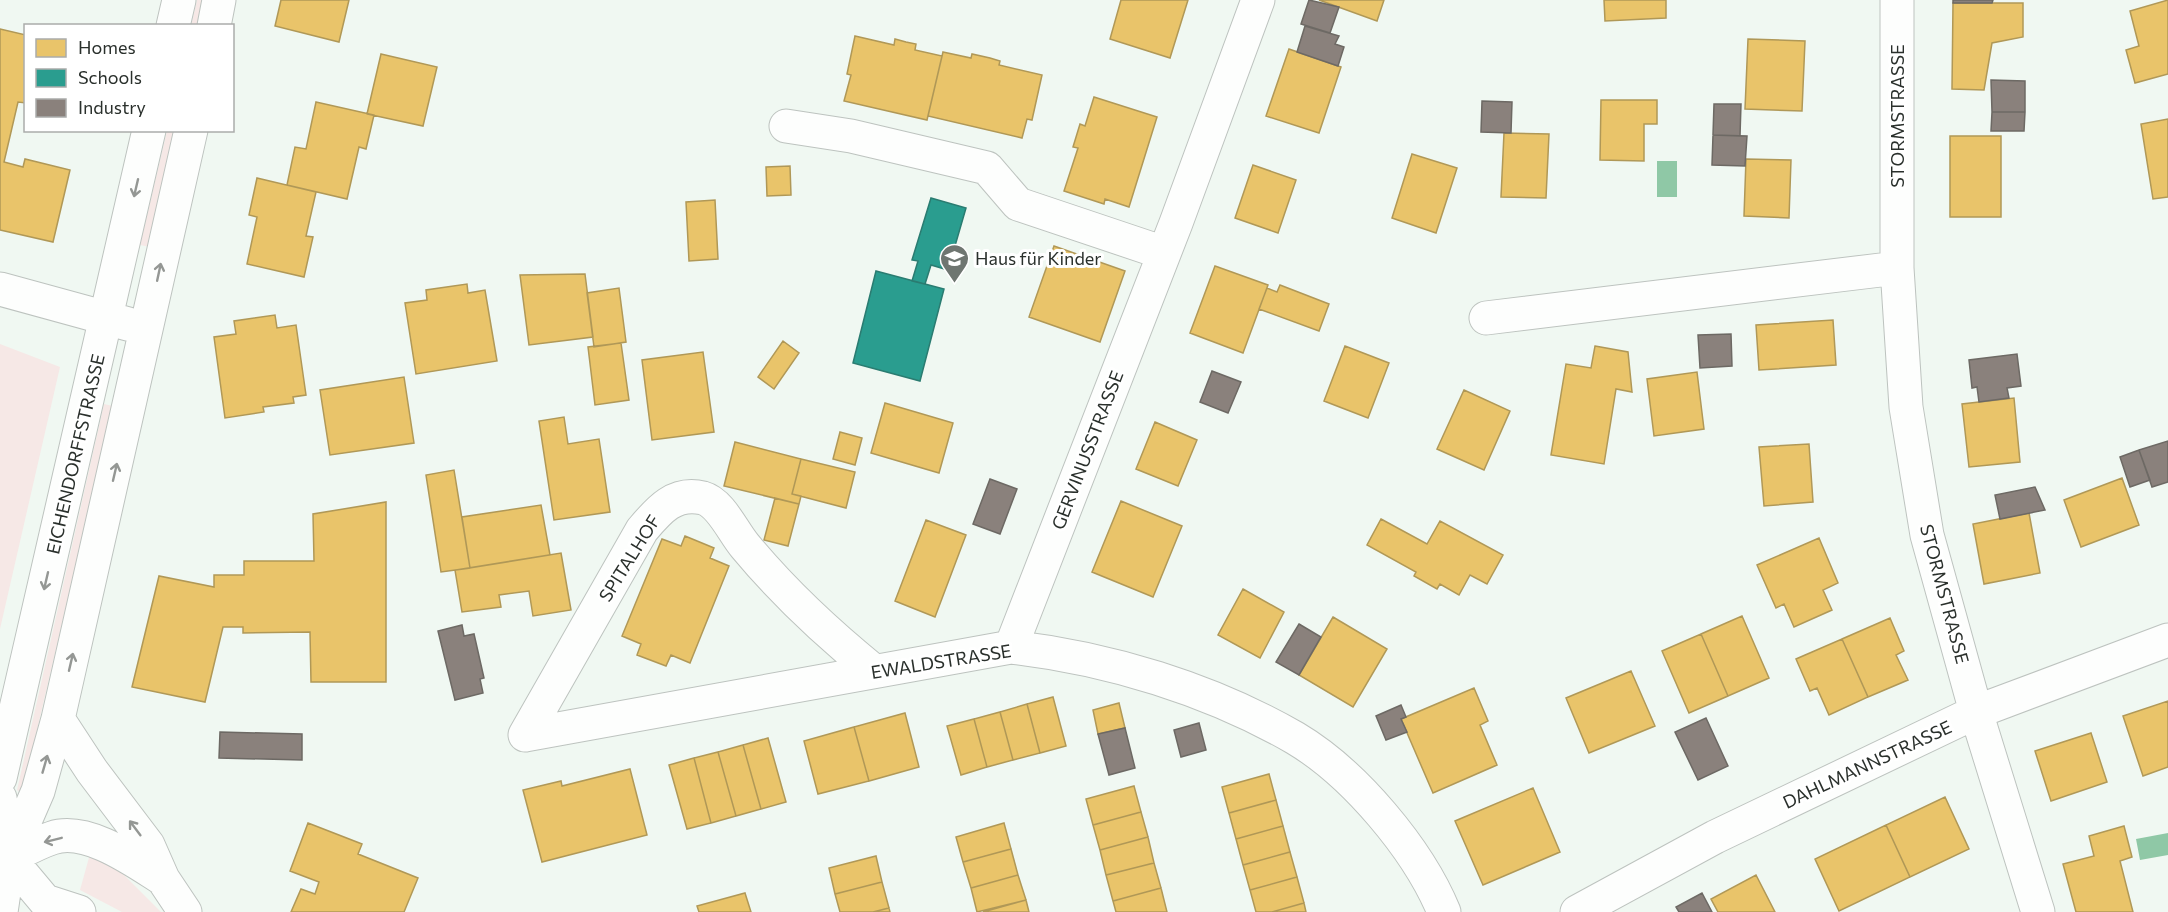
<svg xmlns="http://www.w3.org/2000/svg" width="2168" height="912" font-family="Commissioner,sans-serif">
<rect width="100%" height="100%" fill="#f0f8f2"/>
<path fill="#f6e8e6" d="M197,0H206L201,25L191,26Z
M167,131H176L150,247L140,245Z
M0,344L60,367L0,629Z
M104,404L113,406L22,794L17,790Z
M90,854L120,871L161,912H122L80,890Z"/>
<path fill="#8fc8a6" d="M1657,161H1677V197H1657Z
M2168,833V855L2140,860L2136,839Z"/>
<path fill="#e9c46a" stroke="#b09857" stroke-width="1.5" d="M281,0H349L339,42L275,26Z
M1121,0H1188L1170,58L1110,39Z
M1319,0H1384L1377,21Z
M1604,0H1666V18L1605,21Z
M2168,0V74L2135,83L2126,50L2139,46L2130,11Z
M1953,3H2023V37L1992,43L1984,90L1952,89Z
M0,29L26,35V103L18,102L4,162L23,167L25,159L70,170L53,242L0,230Z
M855,36L894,45L895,39L906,42L916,44L915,50L942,56L927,120L844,101L851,75L847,74Z
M1748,39L1805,41L1802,111L1745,109Z
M1289,49L1341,67L1319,133L1266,116Z
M943,52L971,58L972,54L990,58L1000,61L999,65L1042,75L1032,120L1027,119L1022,138L928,116Z
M381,54L437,67L423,126L367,114Z
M1094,97L1157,117L1129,207L1105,199L1104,204L1064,191L1078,148L1073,147L1080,124L1085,126Z
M1601,100H1657V124H1644V161L1600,160Z
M316,102L374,115L366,149L359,147L347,199L287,185L295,147L306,149Z
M2168,119V197L2153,199L2141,124Z
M1504,133L1549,134L1546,198L1501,197Z
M1950,136H2001V217H1950Z
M1412,154L1457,168L1436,233L1392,218Z
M1746,159L1791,160L1789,218L1744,216Z
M1253,165L1296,180L1278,233L1235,218Z
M790,166L791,195L767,196L766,167Z
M257,178L316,192L306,236L313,237L304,277L247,264L257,217L249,215Z
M715,200L718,259L689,261L686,202Z
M1054,246L1125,271L1100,342L1029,317Z
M1215,266L1268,285L1243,353L1190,333Z
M585,274L593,337L529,345L520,275Z
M467,284L468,293L485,290L497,361L416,374L405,303L427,300L426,290Z
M1280,285L1329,304L1319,331L1259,309L1267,288L1277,292Z
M619,288L626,342L594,347L587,293Z
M275,315L277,328L296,325L306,395L293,397L294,403L263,407L264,412L225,418L214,337L236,334L234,321Z
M1833,320L1836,365L1759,370L1756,325Z
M783,341L799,353L774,389L758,377Z
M621,343L629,400L595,405L588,347Z
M1345,346L1389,363L1368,418L1324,401Z
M1595,346L1628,352L1632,392L1616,389L1604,464L1551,455L1566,364L1591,368Z
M703,352L714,432L652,440L642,360Z
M1697,372L1704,429L1654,436L1647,379Z
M404,377L414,443L330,455L320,390Z
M1464,390L1510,411L1484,470L1437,449Z
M2014,398L2020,462L1969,467L1962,404Z
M885,403L953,423L939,473L871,453Z
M564,417L568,444L599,439L610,512L554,520L539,421Z
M1155,422L1197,440L1178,486L1136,469Z
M840,432L862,438L855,465L833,459Z
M735,442L801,459L792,494L801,496L799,504L724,486Z
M1809,444L1813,502L1764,506L1759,447Z
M801,459L855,472L846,508L792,494Z
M454,470L470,568L441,572L426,475Z
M2122,478L2139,525L2081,547L2064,500Z
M775,498L799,504L788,546L764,540Z
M1121,501L1182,526L1153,597L1092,572Z
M386,502V682H311L310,632L243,633V627H223L205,702L132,687L159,576L214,587V575H244V561H314L313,514Z
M541,505L550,555L470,568L462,517Z
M2029,513L2040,573L1984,584L1973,524Z
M1381,519L1427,544L1440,521L1503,555L1487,584L1470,575L1459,595L1440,584L1437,589L1414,576L1416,572L1367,545Z
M926,520L966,535L935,617L895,601Z
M685,536L714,548L710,558L729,566L690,663L671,655L666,666L637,655L641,644L622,636L662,539L681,546Z
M1819,538L1838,583L1823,590L1832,610L1794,627L1784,604L1776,608L1757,565Z
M561,553L571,610L533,616L529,591L499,595L501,607L462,612L455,570Z
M1243,589L1284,612L1260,658L1218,635Z
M1742,616L1769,678L1728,696L1701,634Z
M1333,617L1387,649L1353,707L1299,675Z
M1890,618L1904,651L1896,655L1908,680L1868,697L1842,639Z
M1701,634L1728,696L1689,713L1662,651Z
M1842,639L1868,697L1829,715L1817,688L1810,691L1796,659Z
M1631,671L1655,726L1589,753L1566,698Z
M1474,688L1488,721L1480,725L1497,765L1433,793L1401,719Z
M1053,697L1066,746L1040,753L1027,704Z
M2168,701V767L2143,776L2123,716Z
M1119,703L1125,728L1098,734L1093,710Z
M1027,704L1040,753L1013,760L1000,712Z
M1000,712L1013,760L987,767L974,719Z
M905,713L919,767L869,781L854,727Z
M974,719L987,767L961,775L947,726Z
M854,727L869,781L818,794L804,741Z
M2091,733L2107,782L2051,801L2035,751Z
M768,738L786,802L761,809L743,745Z
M743,745L761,809L736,816L718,752Z
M718,752L736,816L711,823L694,758Z
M694,758L711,823L687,829L669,765Z
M630,769L647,835L542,862L523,790L561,781L562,786Z
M1269,774L1276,800L1229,813L1222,787Z
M1134,786L1141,812L1093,825L1086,799Z
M1533,788L1560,852L1483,885L1455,821Z
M1945,797L1969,849L1910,877L1886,825Z
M1276,800L1283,826L1236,839L1229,813Z
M1141,812L1148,837L1100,850L1093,825Z
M308,823L362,844L358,854L418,878L404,912H291L301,889L315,894L319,882L290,871Z
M1004,823L1011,849L963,862L956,837Z
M1886,825L1910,877L1839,911L1815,859Z
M1283,826L1290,852L1243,865L1236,839Z
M2124,826L2132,857L2120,861L2133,912H2076L2063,864L2094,856L2089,836Z
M1148,837L1154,863L1106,875L1100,850Z
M1011,849L1018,875L971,888L963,862Z
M1290,852L1297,877L1250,890L1243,865Z
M876,856L882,882L835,894L829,868Z
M1154,863L1161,888L1113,901L1106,875Z
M1018,875L1026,900L977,912L971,888Z
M1756,875L1775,912H1718L1711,899Z
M1297,877L1304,903L1272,912H1256L1250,890Z
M882,882L889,908L873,912H840L835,894Z
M1161,888L1167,912H1116L1113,901Z
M745,893L751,912H699L697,906Z
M1026,900L1029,912H983Z
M1304,903L1306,912H1272Z
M889,908L890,912H873Z"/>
<path fill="#2a9d8f" stroke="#2a7c71" stroke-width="1.5" d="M931,198L966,208L948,270L931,265L925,284L912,281L918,261L912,260Z
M876,271L944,289L920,381L853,363Z"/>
<path fill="#8a817c" stroke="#6d6964" stroke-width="1.5" d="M1309,0L1339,7L1330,33L1301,24Z
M1953,0H1993L1992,3H1953Z
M1305,26L1339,36L1335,44L1344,47L1338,66L1297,52Z
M1991,80L2025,81V112H1992Z
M1482,101L1512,102L1511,133L1481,132Z
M1714,104H1741L1740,136L1713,135Z
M1992,112H2025L2024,131H1991Z
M1713,135L1747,136L1745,166L1712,165Z
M1731,334L1732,366L1700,368L1698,335Z
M2017,354L2021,386L2007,388L2009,398L1979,402L1977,387L1972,388L1969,360Z
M1212,371L1241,382L1228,413L1200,402Z
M2168,441V482L2152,487L2139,450Z
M2139,450L2150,480L2130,487L2120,457Z
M990,479L1017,489L1000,534L973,524Z
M2035,487L2045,510L2000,519L1995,495Z
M1299,624L1321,637L1299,675L1276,662Z
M462,625L464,636L474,634L484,678L480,679L483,693L455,700L438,631Z
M1401,705L1406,717L1401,719L1407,732L1386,740L1376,716Z
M1706,718L1728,766L1698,780L1675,732Z
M1199,723L1206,750L1181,757L1174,730Z
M1125,728L1135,768L1109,775L1098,734Z
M220,732L302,734V760L219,758Z
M1702,893L1712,912H1679L1676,907Z"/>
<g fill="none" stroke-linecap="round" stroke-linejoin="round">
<defs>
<path id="minor" d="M1897,0V268L1906,407L1927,535L1976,712L2038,912
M173,26L179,0
M214,26L219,0
M786,126L851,136L987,168L1018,204L1164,253
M0,289L128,324
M1486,318L1897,268
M1011,647L1176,223L1258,0
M58,719L92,771L148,845L163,879L185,912
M525,735L1011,647C1108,658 1210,689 1295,738C1354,773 1418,849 1444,912
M525,735L642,530C658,511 674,491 703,498C721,503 733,532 745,546C784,593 827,633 874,671
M0,778L149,130
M0,798L9,858
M9,858C23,851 37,843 52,838C87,826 136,862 163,879
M9,858L45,901L79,912
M1,912L9,858L38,791L58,719L191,130
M1577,912L1715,837L1976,712L2168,640"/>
</defs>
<use href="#minor" stroke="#bdc3bf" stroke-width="35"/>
<use href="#minor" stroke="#fdfefd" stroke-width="33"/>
</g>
<defs><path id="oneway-shaft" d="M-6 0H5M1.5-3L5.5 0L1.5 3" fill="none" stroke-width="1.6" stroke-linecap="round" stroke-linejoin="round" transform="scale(1.5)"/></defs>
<g stroke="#949794">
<use href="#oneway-shaft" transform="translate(136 188) rotate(103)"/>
<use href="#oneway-shaft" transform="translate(159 272) rotate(-78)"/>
<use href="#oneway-shaft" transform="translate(115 472) rotate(-77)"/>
<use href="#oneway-shaft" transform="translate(46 581) rotate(103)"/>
<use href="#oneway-shaft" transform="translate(71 662) rotate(-77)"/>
<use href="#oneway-shaft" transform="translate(45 764) rotate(-74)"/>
<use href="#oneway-shaft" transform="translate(135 828) rotate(-127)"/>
<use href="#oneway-shaft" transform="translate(53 840) rotate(166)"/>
</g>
<defs>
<symbol id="school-pin" viewBox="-11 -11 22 30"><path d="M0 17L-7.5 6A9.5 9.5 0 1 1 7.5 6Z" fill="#6f7671" stroke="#fff"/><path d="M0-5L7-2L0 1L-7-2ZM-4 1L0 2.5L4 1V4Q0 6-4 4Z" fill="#fff"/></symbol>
</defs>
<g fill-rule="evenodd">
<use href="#school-pin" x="938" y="242" width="33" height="45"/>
</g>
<g text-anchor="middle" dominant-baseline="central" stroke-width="6" stroke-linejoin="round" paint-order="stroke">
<g font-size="18" fill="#2a302c" stroke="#fff">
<text transform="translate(1897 116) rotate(-90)">STORMSTRASSE</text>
<text transform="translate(1087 450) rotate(-69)">GERVINUSSTRASSE</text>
<text transform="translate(75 454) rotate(-77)">EICHENDORFFSTRASSE</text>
<text transform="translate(629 558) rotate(-58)">SPITALHOF</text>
<text transform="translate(1945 594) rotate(75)">STORMSTRASSE</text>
<text transform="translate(941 661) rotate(-9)">EWALDSTRASSE</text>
<text transform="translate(1867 764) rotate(-25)">DAHLMANNSTRASSE</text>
</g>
<g font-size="18" fill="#2a302c" stroke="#fff" text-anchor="start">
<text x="975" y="258">Haus für Kinder</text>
</g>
</g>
<rect x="24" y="24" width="210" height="108" fill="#ffffff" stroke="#aaacab" stroke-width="1.5"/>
<rect x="36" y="39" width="30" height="18" fill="#e9c46a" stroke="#aaacab" stroke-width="1.5"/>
<text x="78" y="54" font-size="18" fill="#2a302c">Homes</text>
<rect x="36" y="69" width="30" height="18" fill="#2a9d8f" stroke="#aaacab" stroke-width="1.5"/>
<text x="78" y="84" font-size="18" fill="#2a302c">Schools</text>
<rect x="36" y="99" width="30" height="18" fill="#8a817c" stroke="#aaacab" stroke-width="1.5"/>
<text x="78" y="114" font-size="18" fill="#2a302c">Industry</text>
</svg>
